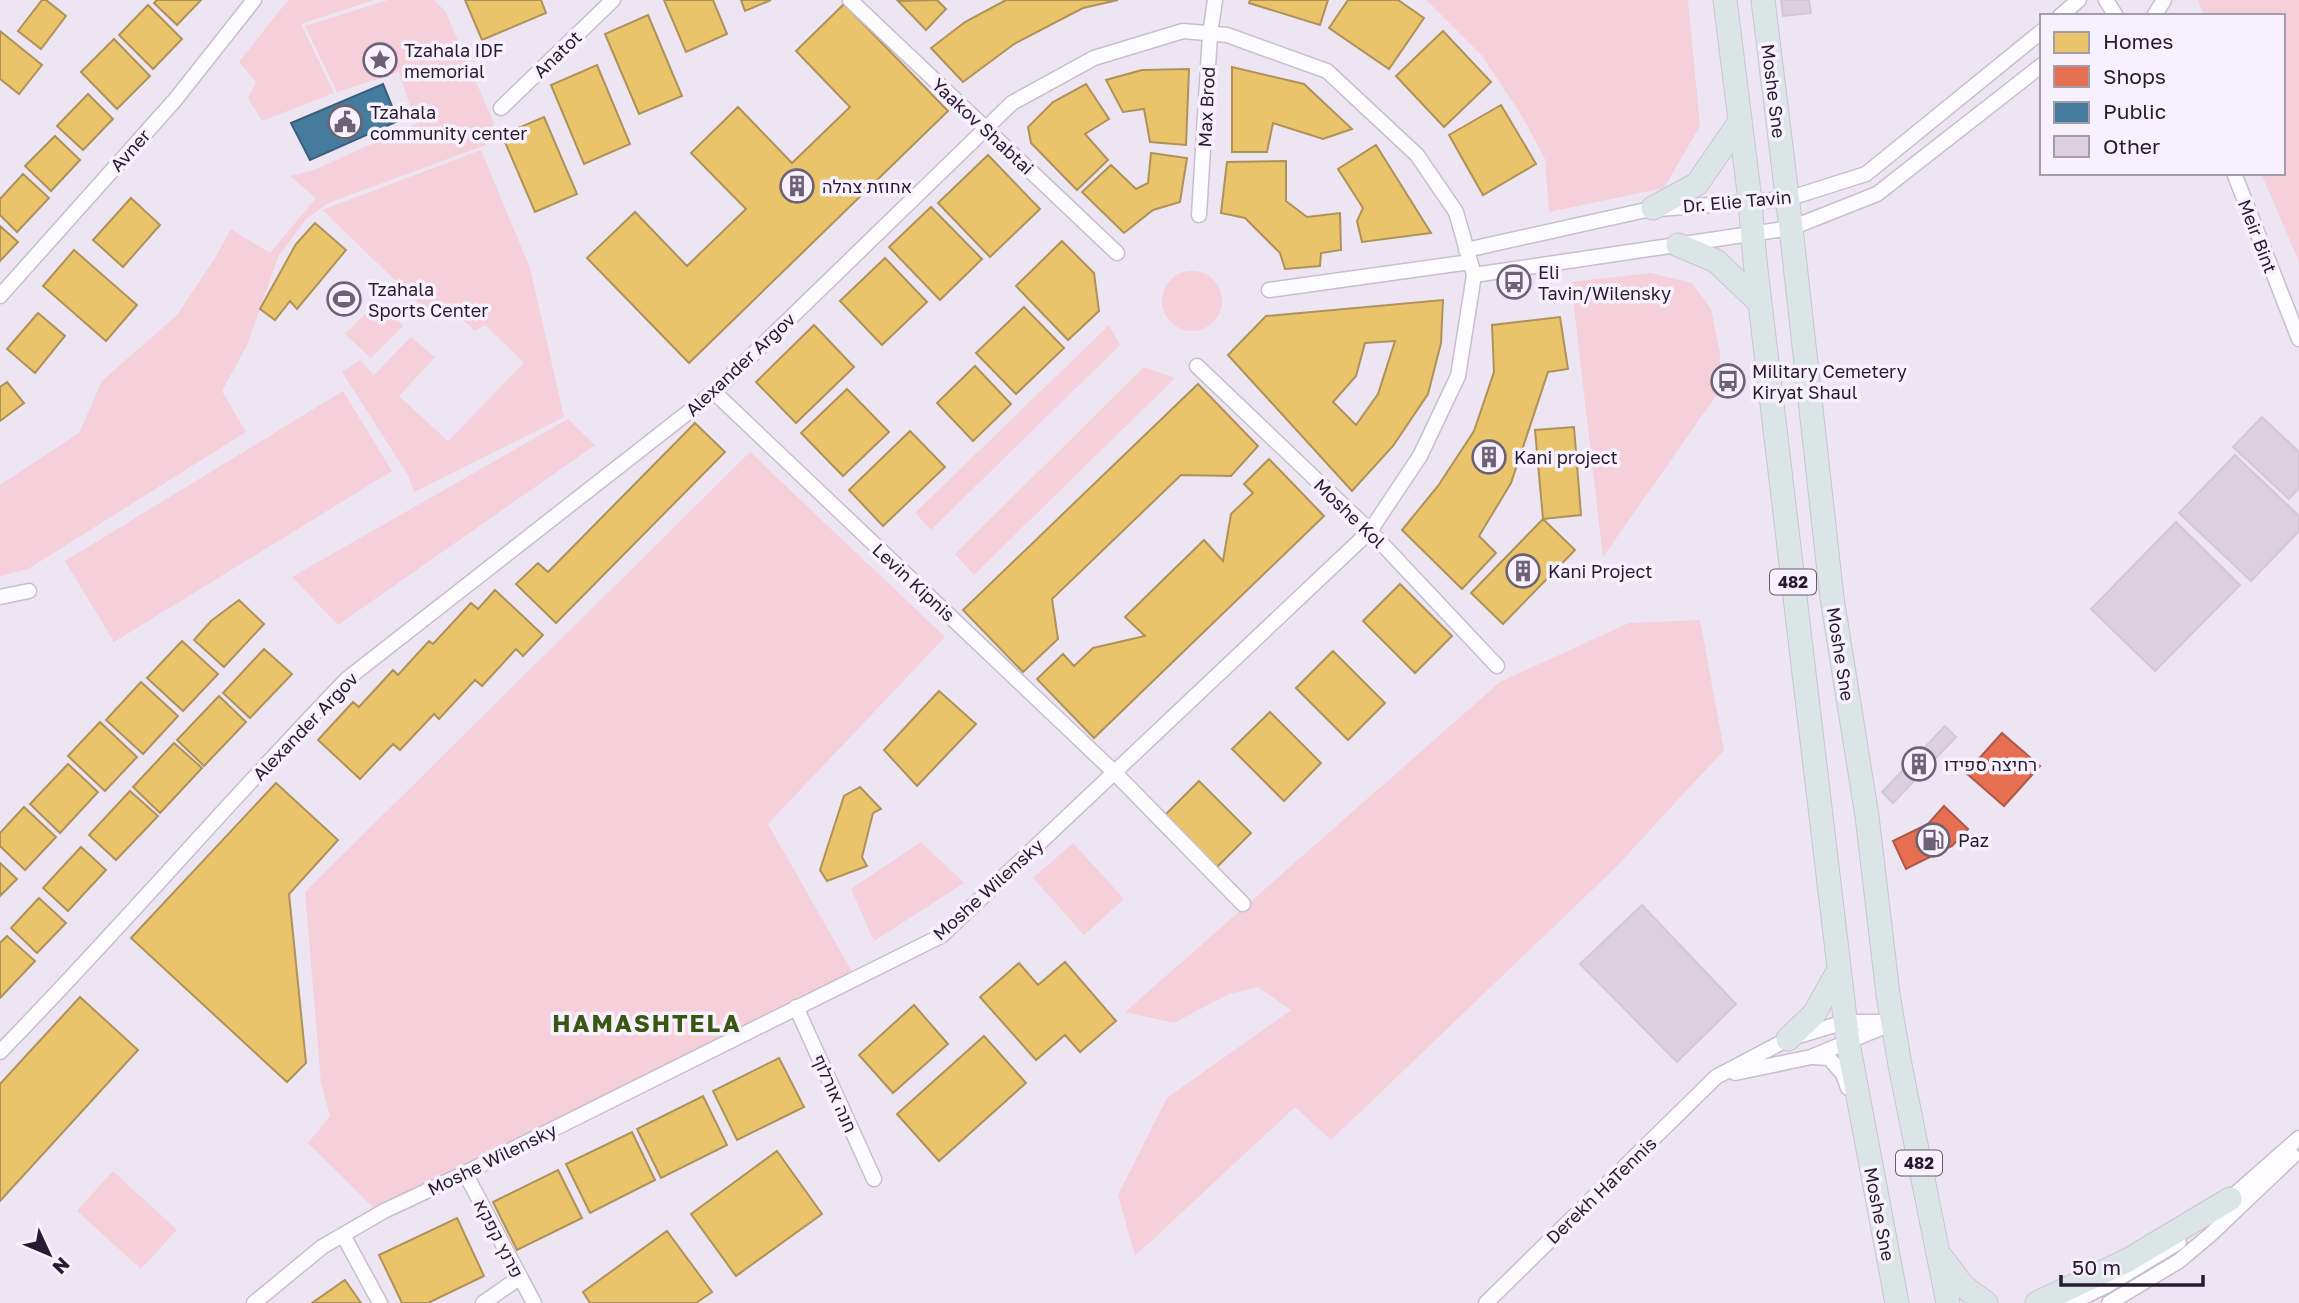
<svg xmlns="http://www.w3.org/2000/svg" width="2299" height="1303" font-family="'Golos Text',Heebo,sans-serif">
<rect width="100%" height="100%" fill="#ede6f2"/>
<path fill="#f5cfd9" d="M288,0H374L301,24L334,93L262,121L248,98L256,82L239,62Z
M388,0H434L445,11L494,123L486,145L328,203L306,219L278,257L247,345L222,391L246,432L28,569L0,576V485L79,433L102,381L177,315L215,258L231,229L270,253L316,198L290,176L314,170L416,124L399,72L337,92L305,26Z
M1426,0H1688L1700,126L1664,188L1549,212L1545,159L1522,116L1482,56Z
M2198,0H2299V262L2261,173H2283V16H2204Z
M481,150L530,268L564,417L414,492L408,475L342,372L360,360L374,375L411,337L435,357L399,396L448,441L524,363L485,325L475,331L444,302L430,314L322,210Z
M1162 301a30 30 0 1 1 60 0a30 30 0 1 1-60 0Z
M1651,273L1692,283L1711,309L1720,353V390L1603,557L1571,282Z
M378,301L403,326L371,358L345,334Z
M1109,325L1120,345L931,530L915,513Z
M1144,367L1175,378L974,575L955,554Z
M343,391L392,471L114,642L65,561Z
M568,419L595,445L338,625L292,577Z
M750,452L945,637L768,824L855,977L375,1209L308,1143L330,1116L321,1083L305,892Z
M1700,620L1724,750L1616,867L1331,1140L1295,1107L1135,1256L1118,1195L1167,1098L1291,1010L1258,987L1229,994L1174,1023L1125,1012L1500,682L1629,623Z
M921,842L964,883L874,941L851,889Z
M1073,843L1124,899L1084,935L1033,878Z
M113,1171L177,1230L141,1269L77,1211Z"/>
<path fill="#e9c46a" stroke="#af9159" stroke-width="2" fill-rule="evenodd" d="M42,0H46L66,16L41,49L18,31Z
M157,0H201L177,25L154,3Z
M465,0H541L546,13L482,40Z
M664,0H713L727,34L686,52Z
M741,0H771L745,11Z
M937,0L946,9L926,30L898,1Z
M1006,0H1118L1083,8L1014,44L963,82L931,48L965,22Z
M1250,0H1328L1320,25L1249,3Z
M1348,0H1398L1424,18L1389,69L1329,28Z
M844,4L948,111L689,363L587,258L635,212L687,266L746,209L691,153L738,107L792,163L850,107L796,51Z
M148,5L182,39L153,69L119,35Z
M648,15L682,96L639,114L605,34Z
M0,31L42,65L19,94L0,79Z
M1443,31L1491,82L1444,127L1396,76Z
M114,39L150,76L117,109L81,72Z
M597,65L630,144L584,164L551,85Z
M1232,67L1304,84L1352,129L1323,139L1273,123L1267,152H1232Z
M1189,69L1186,145L1150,142L1144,109L1123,112L1106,80L1142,70Z
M1086,84L1109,119L1085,134L1108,160L1077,190L1031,143L1028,127L1053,102Z
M88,94L113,119L83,150L57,126Z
M1501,105L1536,164L1483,195L1449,135Z
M544,117L577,194L535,212L502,135Z
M55,136L80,160L51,191L25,166Z
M1376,145L1431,233L1362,242L1357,221L1363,208L1338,169Z
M1151,153L1187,158L1180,202L1153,210L1124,233L1082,192L1111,165L1136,189L1148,183Z
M988,155L1040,209L990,257L938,203Z
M1286,161V201L1307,217L1340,213L1341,250L1321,253L1320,266L1285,269L1280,253L1245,218L1221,213L1227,162Z
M23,174L49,198L17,232L0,215V199Z
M131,198L160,225L123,267L93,240Z
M931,207L982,259L940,300L889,247Z
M315,223L346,250L297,309L290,301L275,320L260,309L296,244Z
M0,226L18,242L0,261Z
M1062,241L1094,273L1099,311L1068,340L1016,286Z
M74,250L137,305L106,341L43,286Z
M885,258L927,302L882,345L840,301Z
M1443,300L1441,343L1428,394L1393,446L1352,491L1228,355L1266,316ZM1395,341L1378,394L1356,425L1333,402L1356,376L1365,343Z
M1024,307L1064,348L1016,394L976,353Z
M38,313L65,336L35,373L7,349Z
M1560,317L1568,369L1548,372L1511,483L1479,536L1496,553L1462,589L1402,530L1438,486L1474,431L1494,372L1492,325Z
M814,325L854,367L796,423L756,382Z
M975,366L1011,404L973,441L937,403Z
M7,382L24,403L0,421V387Z
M1198,384L1258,446L1231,476L1181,475L1052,599L1058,639L1023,672L963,610Z
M847,389L889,432L843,476L801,433Z
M695,423L725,452L556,623L516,584L538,563L548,572Z
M1574,427L1581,515L1543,519L1535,430Z
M910,431L945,467L883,526L849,490Z
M1269,459L1324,516L1094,738L1037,679L1063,654L1074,666L1093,648L1145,636L1125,617L1204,540L1223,561L1231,514L1253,493L1244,484Z
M1543,519L1575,550L1503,624L1471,593Z
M1400,584L1452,636L1415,673L1363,621Z
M495,590L543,635L523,656L516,649L482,686L475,680L439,719L434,714L400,750L393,744L360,779L318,740L353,702L359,707L393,670L398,675L429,641L433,644L471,603L478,609Z
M239,600L264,624L224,667L194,640L211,621Z
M182,641L218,674L183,711L147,678Z
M264,649L292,674L250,718L223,693Z
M1333,651L1385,703L1348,740L1296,688Z
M141,682L178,716L143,754L106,720Z
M939,691L976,724L917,786L884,750Z
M219,696L246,722L204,766L177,740Z
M1270,712L1321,763L1284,801L1232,749Z
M100,722L137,757L105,791L68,756Z
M174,743L202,768L160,813L133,787Z
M68,764L98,792L60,833L30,804Z
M1199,781L1251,833L1214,870L1162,818Z
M276,783L338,840L289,894L306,1063L287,1082L131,938Z
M860,787L881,809L873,813L862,857L867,866L827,881L820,870L844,796Z
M130,791L158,816L116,860L89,835Z
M24,807L56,837L25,870L0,846V833Z
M81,847L106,870L68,911L43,888Z
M0,863L17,879L0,896Z
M39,898L66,923L37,953L11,928Z
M7,936L35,961L0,998V943Z
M1065,962L1116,1021L1080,1052L1065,1035L1036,1060L980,997L1019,963L1038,985Z
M80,997L138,1050L0,1201V1084Z
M914,1005L948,1044L893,1093L859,1055Z
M984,1036L1026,1083L939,1161L897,1114Z
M779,1058L804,1107L737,1140L713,1091Z
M703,1096L727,1145L661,1178L637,1129Z
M632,1132L655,1180L590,1213L566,1164Z
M777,1151L822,1214L736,1276L691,1214Z
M558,1170L582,1218L517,1250L493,1202Z
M457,1218L484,1276L428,1303H402L379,1255Z
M667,1231L712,1292L696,1303H590L583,1292Z
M345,1280L361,1303H312Z"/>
<path fill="#e76f51" stroke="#ae5647" stroke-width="2" d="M2002,733L2040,766L2004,806L1966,773Z
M1944,806L1968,829L1952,846L1906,869L1893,841L1928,824Z"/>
<path fill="#457b9d" stroke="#3c5e7d" stroke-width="2" d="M383,84L398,121L310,160L291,123Z"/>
<path fill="#dccfde" stroke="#d4c7d5" stroke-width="2" d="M1781,0H1809L1811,13L1783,16Z
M2262,417L2299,452V488L2289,499L2233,447Z
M2235,455L2299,516V531L2251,581L2179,513Z
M2176,522L2240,585L2155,671L2091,609Z
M1945,726L1956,737L1893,803L1882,792Z
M1642,905L1736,1004L1677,1062L1580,964Z"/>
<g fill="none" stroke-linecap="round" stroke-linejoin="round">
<defs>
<path id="street" d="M850,0L1117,253
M2106,0L2116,16
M2060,16L2079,0
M2154,16L2164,0
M501,108L613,0
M2234,173L2299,339
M1199,215L1210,34L1215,0
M1466,250L1646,210L1787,199L1866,174L2042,31
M1474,275L1791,228L1877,194L2042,65
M1269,290L1470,262
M0,296L175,100L254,0
M1197,366L1370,531L1497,666
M714,392L1114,772L1243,904
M0,597L29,591
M796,1007L874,1179
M0,1052C119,930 229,801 347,679L714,392L1012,103L1094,58L1183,31L1227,35L1327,71L1417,155L1456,212L1474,275L1458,376L1420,456L1370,531L941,936L465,1173L384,1211L322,1247L254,1303
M1813,1057L1829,1058L1843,1074L1848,1088
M1735,1073L1811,1057L1888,1025
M465,1173L534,1303
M2224,1204L2299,1138
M343,1235L380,1303
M483,1303L519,1278
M1486,1303L1716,1077L1788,1039L1845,1022H1894
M2071,1303L2106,1286L2179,1242
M2109,1303L2179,1261L2210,1235L2293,1156"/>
<path id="primary" d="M1725,0L1750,200L1755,261L1848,1043L1897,1303
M1763,0L1791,228L1832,598L1867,816L1888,994L1900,1065L1948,1303
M1653,208L1697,184L1739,123
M1678,245L1716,261L1760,303
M1788,1039L1814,1014L1839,970
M1942,1258L1963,1286L1986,1303
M2037,1303L2128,1260L2230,1199"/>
</defs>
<use href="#street" stroke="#c7bece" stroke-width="17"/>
<use href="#primary" stroke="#c9c4cd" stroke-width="25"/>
<use href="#street" stroke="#fcfbfd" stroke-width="14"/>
<use href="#primary" stroke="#dbe5e6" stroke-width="23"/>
</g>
<defs>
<symbol id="sight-ring" viewBox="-11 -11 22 22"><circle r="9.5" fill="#f7f1fd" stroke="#6d6275" stroke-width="1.5"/><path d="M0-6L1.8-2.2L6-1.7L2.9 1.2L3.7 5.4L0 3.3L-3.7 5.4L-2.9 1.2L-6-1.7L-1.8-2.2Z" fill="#6d6275"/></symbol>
<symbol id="civic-ring" viewBox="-11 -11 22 22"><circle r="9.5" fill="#f7f1fd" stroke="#6d6275" stroke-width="1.5"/><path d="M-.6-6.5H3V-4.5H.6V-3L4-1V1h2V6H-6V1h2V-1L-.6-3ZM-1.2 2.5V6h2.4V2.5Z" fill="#6d6275"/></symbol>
<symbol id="building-ring" viewBox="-11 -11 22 22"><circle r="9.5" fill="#f7f1fd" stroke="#6d6275" stroke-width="1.5"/><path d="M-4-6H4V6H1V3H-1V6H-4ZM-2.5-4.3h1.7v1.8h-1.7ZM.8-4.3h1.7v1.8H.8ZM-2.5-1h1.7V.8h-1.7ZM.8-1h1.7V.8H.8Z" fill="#6d6275"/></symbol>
<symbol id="bus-ring" viewBox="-11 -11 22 22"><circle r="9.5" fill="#f7f1fd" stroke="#6d6275" stroke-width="1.5"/><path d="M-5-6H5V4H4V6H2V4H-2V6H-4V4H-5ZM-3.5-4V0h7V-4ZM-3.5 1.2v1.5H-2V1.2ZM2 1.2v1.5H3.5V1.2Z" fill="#6d6275"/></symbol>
<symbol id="stadium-ring" viewBox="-11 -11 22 22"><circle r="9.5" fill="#f7f1fd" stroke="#6d6275" stroke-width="1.5"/><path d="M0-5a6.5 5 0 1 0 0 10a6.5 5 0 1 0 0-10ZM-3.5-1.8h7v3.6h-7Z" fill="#6d6275"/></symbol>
<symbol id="fuel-ring" viewBox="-11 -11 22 22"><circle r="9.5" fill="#f7f1fd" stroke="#6d6275" stroke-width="1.5"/><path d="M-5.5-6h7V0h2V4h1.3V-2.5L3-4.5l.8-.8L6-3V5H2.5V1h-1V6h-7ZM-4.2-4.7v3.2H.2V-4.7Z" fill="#6d6275"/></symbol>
</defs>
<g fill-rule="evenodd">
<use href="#sight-ring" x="361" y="41" width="38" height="38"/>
<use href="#civic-ring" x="326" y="103" width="38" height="38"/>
<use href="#building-ring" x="778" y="167" width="38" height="38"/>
<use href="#bus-ring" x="1495" y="263" width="38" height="38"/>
<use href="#stadium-ring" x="325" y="280" width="38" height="38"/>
<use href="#bus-ring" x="1709" y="362" width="38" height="38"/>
<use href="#building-ring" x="1470" y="438" width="38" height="38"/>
<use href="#building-ring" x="1504" y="552" width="38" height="38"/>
<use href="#building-ring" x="1900" y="745" width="38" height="38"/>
<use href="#fuel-ring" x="1914" y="821" width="38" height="38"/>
</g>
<g text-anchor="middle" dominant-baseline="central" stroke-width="7" stroke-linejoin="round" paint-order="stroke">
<g fill="#f7f1fd" stroke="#665b6e" stroke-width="2">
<rect x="1770" y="569.5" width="46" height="25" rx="5"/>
<rect x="1896" y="1150.5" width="46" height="25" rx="5"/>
</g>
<g font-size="16" font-weight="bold" fill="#281b31">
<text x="1793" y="582">482</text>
<text x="1919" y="1163">482</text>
</g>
<g font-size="18" fill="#281b31" stroke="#f7f1fd" text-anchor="start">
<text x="404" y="50">Tzahala IDF<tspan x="404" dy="21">memorial</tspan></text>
<text x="370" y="112">Tzahala<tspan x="370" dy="21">community center</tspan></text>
<text x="822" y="186">אחוזת צהלה</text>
<text x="1538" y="272">Eli<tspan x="1538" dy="21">Tavin/Wilensky</tspan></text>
<text x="368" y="289">Tzahala<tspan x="368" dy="21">Sports Center</tspan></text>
<text x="1752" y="371">Military Cemetery<tspan x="1752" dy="21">Kiryat Shaul</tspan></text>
<text x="1514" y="457">Kani project</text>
<text x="1548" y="571">Kani Project</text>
<text x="1944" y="764">רחיצה ספידו</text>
<text x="1958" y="840">Paz</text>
</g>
<g font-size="18" fill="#281b31" stroke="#f7f1fd">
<text transform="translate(557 54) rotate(-44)">Anatot</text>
<text transform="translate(1774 91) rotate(83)">Moshe Sne</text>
<text transform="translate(1206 107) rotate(-87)">Max Brod</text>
<text transform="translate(983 126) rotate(43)">Yaakov Shabtai</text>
<text transform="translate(130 150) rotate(-48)">Avner</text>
<text transform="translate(1737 201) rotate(-5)">Dr. Elie Tavin</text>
<text transform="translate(2258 236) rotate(69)">Meir Bint</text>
<text transform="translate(740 364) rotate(-43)">Alexander Argov</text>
<text transform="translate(1350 513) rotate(44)">Moshe Kol</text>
<text transform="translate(914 582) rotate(43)">Levin Kipnis</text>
<text transform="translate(1841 654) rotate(81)">Moshe Sne</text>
<text transform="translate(305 726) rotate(-46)">Alexander Argov</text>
<text transform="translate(988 889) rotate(-42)">Moshe Wilensky</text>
<text transform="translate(835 1093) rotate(66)">חנה אורלוף</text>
<text transform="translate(492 1159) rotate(-26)">Moshe Wilensky</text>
<text transform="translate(1601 1190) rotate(-44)">Derekh HaTennis</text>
<text transform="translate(1880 1214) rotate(79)">Moshe Sne</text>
<text transform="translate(499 1238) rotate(63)">פרנץ קפקא</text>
</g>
<g font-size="24" font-weight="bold" letter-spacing="2" fill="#395713" stroke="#f7f1fd">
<text x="647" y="1022">HAMASHTELA</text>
</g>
</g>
<rect x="2040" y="14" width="245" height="161" fill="#f7f1fd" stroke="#a49bab" stroke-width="2"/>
<rect x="2054" y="32" width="35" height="21" fill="#e9c46a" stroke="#a49bab" stroke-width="2"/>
<text x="2103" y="49" font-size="21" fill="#281b31">Homes</text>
<rect x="2054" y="66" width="35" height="21" fill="#e76f51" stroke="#a49bab" stroke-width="2"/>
<text x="2103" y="84" font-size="21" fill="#281b31">Shops</text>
<rect x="2054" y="102" width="35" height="21" fill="#457b9d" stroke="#a49bab" stroke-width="2"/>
<text x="2103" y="119" font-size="21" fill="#281b31">Public</text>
<rect x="2054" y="136" width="35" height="21" fill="#dccfde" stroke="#a49bab" stroke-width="2"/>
<text x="2103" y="154" font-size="21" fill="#281b31">Other</text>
<g transform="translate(49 1254) rotate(134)" stroke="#f7f1fd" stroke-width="5" paint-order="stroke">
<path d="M0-5L12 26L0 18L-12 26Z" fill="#281b31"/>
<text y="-10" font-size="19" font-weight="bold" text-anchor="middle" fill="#281b31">N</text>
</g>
<path d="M2061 1275v10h142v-10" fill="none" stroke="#281b31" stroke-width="3.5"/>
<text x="2072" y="1275" font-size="21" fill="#281b31" stroke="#f7f1fd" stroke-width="5" paint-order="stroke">50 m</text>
</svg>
